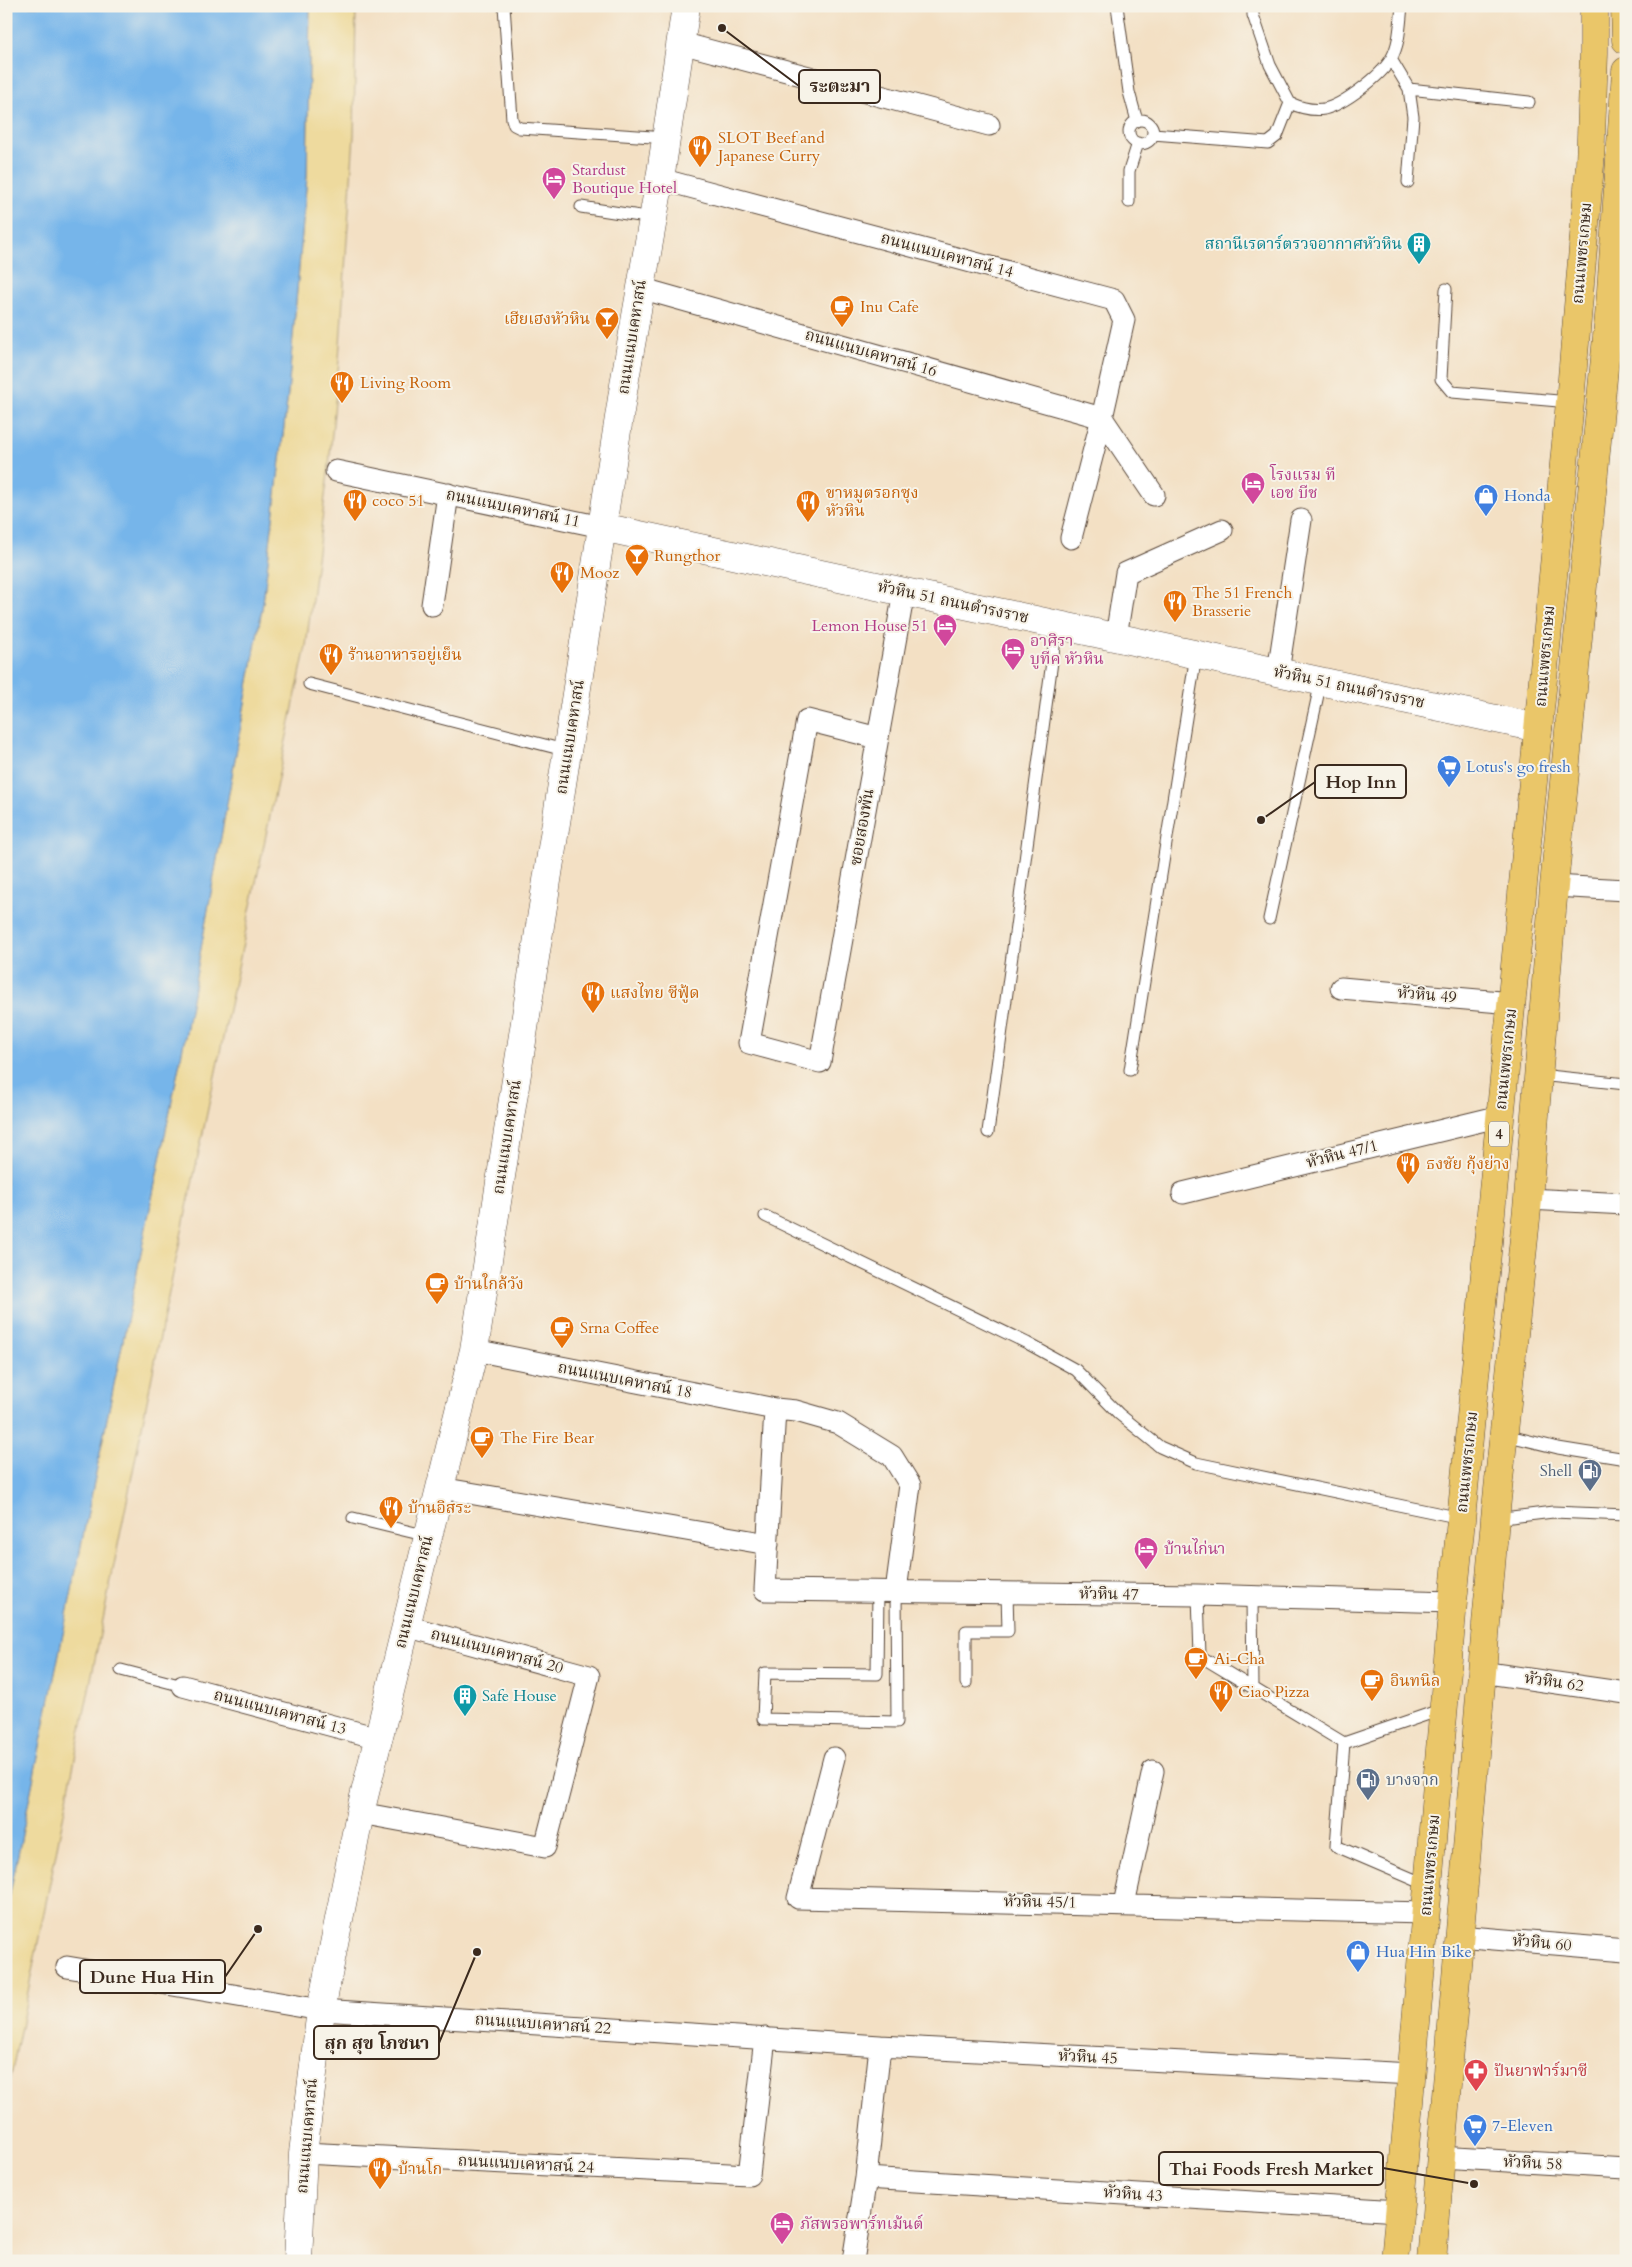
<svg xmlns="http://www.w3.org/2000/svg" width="1632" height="2267" font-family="Cardo,'Noto Serif Thai',serif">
<rect width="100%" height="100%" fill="#f7f3e8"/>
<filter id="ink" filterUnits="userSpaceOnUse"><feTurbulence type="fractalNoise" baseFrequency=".02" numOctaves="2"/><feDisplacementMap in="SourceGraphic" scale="10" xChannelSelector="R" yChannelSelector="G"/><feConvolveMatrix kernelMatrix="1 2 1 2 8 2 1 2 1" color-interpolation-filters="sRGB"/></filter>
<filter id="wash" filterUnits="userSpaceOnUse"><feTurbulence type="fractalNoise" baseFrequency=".0096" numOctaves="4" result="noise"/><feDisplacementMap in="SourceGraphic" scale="20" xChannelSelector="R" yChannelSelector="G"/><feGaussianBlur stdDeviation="1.12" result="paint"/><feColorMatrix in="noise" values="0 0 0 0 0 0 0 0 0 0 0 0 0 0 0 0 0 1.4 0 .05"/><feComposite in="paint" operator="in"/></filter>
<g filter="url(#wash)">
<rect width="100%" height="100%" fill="#f3e0c4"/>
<path fill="#eeda9e" stroke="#94825e" d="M310,6H356L354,135L339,360L329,465L306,646L166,1307L6,2101V1913L186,1032L263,603L288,393L307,177Z"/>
<path fill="#76b5ea" stroke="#587084" d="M6,6H310L307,177L288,393L263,603L186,1032L6,1913Z"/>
</g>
<g filter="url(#ink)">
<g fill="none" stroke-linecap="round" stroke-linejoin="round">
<defs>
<path id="service" d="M504,6L512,119L514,125L520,128L667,138
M1117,6L1129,92L1137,121
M1253,6V15L1270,65L1290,103C1301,108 1311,111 1324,109C1343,105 1381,76 1391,59C1400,44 1400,23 1402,6
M1391,59L1409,89L1413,117L1408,182
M1409,89L1529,102
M1129 132a12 12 0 1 1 24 0a12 12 0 1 1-24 0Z
M1153,134L1268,143L1277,136L1290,103
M1129,202V171L1138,143
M581,207L653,218
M1446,289L1441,379L1452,392L1570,402
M309,684L568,751
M1269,919L1321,681
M1130,1070L1196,655
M1539,1075L1626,1084
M988,1132L1057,625
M765,1216L1027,1343L1076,1370L1119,1414L1160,1447L1196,1463L1461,1518
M1505,1435L1558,1448L1626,1459
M353,1518L428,1536
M1495,1519L1553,1512L1626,1515
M878,1591L877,1674L765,1673L763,1719L897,1722L896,1591
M1198,1595L1200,1656L1344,1743
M1252,1597L1253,1688
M121,1670L183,1686
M966,1683V1631H1008L1007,1593
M1427,1885L1336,1846L1344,1743L1443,1709"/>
<path id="minor" d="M681,43L989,125
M660,179L1114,300L1124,320L1102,418L1071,538
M640,288L1102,418
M1102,418L1154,495
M336,471L602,527
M432,605L448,494
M1116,637L1126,573L1222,530
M1278,672L1301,520
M878,738L807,720L749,1043L820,1062L904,592
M1554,886L1626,890
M1341,988L1512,1003
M1183,1193L1501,1116
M1528,1199L1626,1204
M474,1350L775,1409L796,1411L838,1423L892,1456L910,1485L896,1591
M775,1409L765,1590L1198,1595L1453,1602
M440,1488L768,1544
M1481,1672L1626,1693
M183,1686L378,1738
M834,1758L798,1898L1426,1913
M360,1813L545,1847L589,1676L406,1626
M1124,1904L1153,1771
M1458,1936L1626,1950
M67,1967L321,2010L880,2046L1412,2074
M303,2153L749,2175L765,2038
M1440,2157L1626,2168
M866,2178L1399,2211
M853,2261L866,2178L880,2046"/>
<path id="tertiary" d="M602,527L1538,728
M298,2261L303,2153L321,2010L360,1813L474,1350L625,379L660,179L686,6"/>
<path id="primary" d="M1625,6L1626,40
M1395,2261L1453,1602L1570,402L1590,165L1594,53V6
M1432,2261L1495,1519L1528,1199L1554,886L1610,306L1626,71"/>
</defs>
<use href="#service" stroke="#574537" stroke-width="13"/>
<use href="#minor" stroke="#574537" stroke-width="23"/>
<use href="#tertiary" stroke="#574537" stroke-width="29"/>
<use href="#primary" stroke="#574537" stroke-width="29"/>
<use href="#service" stroke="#fff" stroke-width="11"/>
<use href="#minor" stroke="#fff" stroke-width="21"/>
<use href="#tertiary" stroke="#fff" stroke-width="28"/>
<use href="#primary" stroke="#eac669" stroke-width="28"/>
</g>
</g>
<defs>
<symbol id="restaurant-pin" viewBox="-11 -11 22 30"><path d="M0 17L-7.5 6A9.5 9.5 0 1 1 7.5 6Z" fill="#e8710a" stroke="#f7f3e8"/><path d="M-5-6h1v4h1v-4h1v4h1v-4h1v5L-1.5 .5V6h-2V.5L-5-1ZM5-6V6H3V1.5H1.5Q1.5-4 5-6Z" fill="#fff"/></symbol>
<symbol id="hotel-pin" viewBox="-11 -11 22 30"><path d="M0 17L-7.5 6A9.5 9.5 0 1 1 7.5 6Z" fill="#d1479c" stroke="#f7f3e8"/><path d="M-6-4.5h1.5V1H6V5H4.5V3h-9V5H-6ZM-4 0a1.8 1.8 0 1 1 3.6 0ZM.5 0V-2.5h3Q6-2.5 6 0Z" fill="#fff"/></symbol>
<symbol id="building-pin" viewBox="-11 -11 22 30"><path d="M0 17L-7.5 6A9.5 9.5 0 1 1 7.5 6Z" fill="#0f9aa8" stroke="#f7f3e8"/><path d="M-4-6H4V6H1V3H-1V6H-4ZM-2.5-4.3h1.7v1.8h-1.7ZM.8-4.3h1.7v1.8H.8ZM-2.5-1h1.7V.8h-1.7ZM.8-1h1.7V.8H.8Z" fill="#fff"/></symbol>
<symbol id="cafe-pin" viewBox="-11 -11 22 30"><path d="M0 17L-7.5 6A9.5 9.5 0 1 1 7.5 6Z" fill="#e8710a" stroke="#f7f3e8"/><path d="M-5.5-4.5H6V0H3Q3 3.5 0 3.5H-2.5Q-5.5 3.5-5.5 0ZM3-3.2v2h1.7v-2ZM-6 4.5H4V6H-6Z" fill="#fff"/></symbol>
<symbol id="bar-pin" viewBox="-11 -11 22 30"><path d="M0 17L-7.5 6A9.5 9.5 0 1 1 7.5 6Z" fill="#e8710a" stroke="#f7f3e8"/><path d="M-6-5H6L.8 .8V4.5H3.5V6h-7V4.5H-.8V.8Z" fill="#fff"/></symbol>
<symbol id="shop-pin" viewBox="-11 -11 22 30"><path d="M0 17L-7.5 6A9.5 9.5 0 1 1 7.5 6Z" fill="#3f7fe0" stroke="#f7f3e8"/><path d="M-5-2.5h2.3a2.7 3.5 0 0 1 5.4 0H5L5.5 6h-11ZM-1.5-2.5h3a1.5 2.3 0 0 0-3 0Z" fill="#fff"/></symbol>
<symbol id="supermarket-pin" viewBox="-11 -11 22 30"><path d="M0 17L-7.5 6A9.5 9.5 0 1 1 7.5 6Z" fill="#3f7fe0" stroke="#f7f3e8"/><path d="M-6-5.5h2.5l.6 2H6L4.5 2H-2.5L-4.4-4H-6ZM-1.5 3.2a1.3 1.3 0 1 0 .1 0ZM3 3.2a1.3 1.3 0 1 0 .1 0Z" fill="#fff"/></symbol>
<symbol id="fuel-pin" viewBox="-11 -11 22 30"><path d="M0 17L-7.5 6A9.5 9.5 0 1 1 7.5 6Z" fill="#5c6f8a" stroke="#f7f3e8"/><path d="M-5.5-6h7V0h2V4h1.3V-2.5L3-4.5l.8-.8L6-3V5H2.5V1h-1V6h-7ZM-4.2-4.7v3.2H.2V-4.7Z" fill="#fff"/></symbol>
<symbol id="pharmacy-pin" viewBox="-11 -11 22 30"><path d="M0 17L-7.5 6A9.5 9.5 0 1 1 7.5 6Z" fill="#e0444e" stroke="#f7f3e8"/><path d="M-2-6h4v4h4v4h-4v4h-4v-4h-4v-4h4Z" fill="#fff"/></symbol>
</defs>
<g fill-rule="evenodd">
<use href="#restaurant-pin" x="686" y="133" width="28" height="38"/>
<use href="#hotel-pin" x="540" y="165" width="28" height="38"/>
<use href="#building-pin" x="1405" y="230" width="28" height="38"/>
<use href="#cafe-pin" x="828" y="293" width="28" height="38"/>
<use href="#bar-pin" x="593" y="305" width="28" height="38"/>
<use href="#restaurant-pin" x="328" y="369" width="28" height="38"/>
<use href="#hotel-pin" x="1239" y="470" width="28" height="38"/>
<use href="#shop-pin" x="1472" y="482" width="28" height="38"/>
<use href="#restaurant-pin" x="341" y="487" width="28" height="38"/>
<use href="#restaurant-pin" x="794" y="488" width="28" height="38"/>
<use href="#bar-pin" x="623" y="542" width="28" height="38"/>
<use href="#restaurant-pin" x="548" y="559" width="28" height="38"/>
<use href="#restaurant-pin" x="1161" y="588" width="28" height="38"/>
<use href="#hotel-pin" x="931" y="612" width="28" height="38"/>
<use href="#hotel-pin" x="999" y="636" width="28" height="38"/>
<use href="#restaurant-pin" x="317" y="641" width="28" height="38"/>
<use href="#supermarket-pin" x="1435" y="753" width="28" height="38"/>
<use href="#restaurant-pin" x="579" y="979" width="28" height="38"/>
<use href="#restaurant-pin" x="1394" y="1150" width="28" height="38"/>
<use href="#cafe-pin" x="423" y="1270" width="28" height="38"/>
<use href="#cafe-pin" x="548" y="1314" width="28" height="38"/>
<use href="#cafe-pin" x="468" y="1424" width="28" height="38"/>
<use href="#fuel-pin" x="1576" y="1457" width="28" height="38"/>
<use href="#restaurant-pin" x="377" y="1494" width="28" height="38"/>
<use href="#hotel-pin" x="1132" y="1535" width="28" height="38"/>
<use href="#cafe-pin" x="1182" y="1645" width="28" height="38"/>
<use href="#cafe-pin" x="1358" y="1667" width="28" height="38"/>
<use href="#restaurant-pin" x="1207" y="1678" width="28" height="38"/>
<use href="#building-pin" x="451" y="1682" width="28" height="38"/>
<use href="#fuel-pin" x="1354" y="1766" width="28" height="38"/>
<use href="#shop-pin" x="1344" y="1938" width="28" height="38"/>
<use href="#pharmacy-pin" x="1462" y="2057" width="28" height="38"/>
<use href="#supermarket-pin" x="1461" y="2112" width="28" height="38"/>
<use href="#restaurant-pin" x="366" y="2155" width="28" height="38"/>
<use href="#hotel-pin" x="768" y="2210" width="28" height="38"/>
</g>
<g text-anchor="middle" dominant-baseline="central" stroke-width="4" stroke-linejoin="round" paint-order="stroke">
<rect fill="#f7f3e8" stroke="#73665b" stroke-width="1" x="1489" y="1121.5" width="20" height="25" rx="4"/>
<g font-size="15" font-weight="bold" fill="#3b2a1e">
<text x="1499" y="1134">4</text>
</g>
<g font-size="16" fill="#c56008" stroke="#f7f3e8" text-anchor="start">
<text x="718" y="138">SLOT Beef and<tspan x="718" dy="18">Japanese Curry</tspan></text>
<text x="860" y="307">Inu Cafe</text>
<text x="590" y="319" text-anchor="end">เฮียเฮงหัวหิน</text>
<text x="360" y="383">Living Room</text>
<text x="826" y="493">ขาหมูตรอกซุง<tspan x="826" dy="18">หัวหิน</tspan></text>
<text x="372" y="501">coco 51</text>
<text x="654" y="556">Rungthor</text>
<text x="580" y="573">Mooz</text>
<text x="1192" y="593">The 51 French<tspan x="1192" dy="18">Brasserie</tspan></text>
<text x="348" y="655">ร้านอาหารอยู่เย็น</text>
<text x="610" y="993">แสงไทย ซีฟู้ด</text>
<text x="1426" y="1164">ธงชัย กุ้งย่าง</text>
<text x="454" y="1284">บ้านใกล้วัง</text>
<text x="580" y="1328">Srna Coffee</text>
<text x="500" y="1438">The Fire Bear</text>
<text x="408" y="1508">บ้านอิสระ</text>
<text x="1214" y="1659">Ai-Cha</text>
<text x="1390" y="1681">อินทนิล</text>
<text x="1238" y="1692">Ciao Pizza</text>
<text x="398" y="2169">บ้านโก</text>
</g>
<g font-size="16" fill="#b23c85" stroke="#f7f3e8" text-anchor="start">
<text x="572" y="170">Stardust<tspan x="572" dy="18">Boutique Hotel</tspan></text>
<text x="1270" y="475">โรงแรม ที<tspan x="1270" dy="18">เอช บีช</tspan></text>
<text x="928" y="626" text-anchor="end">Lemon House 51</text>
<text x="1030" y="641">อาศิรา<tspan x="1030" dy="18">บูทีค หัวหิน</tspan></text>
<text x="1164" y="1549">บ้านไก่นา</text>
<text x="800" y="2224">ภัสพรอพาร์ทเม้นต์</text>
</g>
<g font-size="16" fill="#0d838f" stroke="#f7f3e8" text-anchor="end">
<text x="1402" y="244">สถานีเรดาร์ตรวจอากาศหัวหิน</text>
<text x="482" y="1696" text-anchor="start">Safe House</text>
</g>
<g font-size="16" fill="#3b2a1e" stroke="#f7f3e8">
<text transform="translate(1582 253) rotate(-85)">ถนนเพชรเกษม</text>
<text transform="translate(947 255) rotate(15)">ถนนแนบเคหาสน์ 14</text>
<text transform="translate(632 337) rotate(-81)">ถนนแนบเคหาสน์</text>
<text transform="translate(871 353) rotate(16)">ถนนแนบเคหาสน์ 16</text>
<text transform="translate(513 508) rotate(12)">ถนนแนบเคหาสน์ 11</text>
<text transform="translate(953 602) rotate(12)">หัวหิน 51 ถนนดำรงราช</text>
<text transform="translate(1545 656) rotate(-85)">ถนนเพชรเกษม</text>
<text transform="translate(1349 687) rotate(12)">หัวหิน 51 ถนนดำรงราช</text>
<text transform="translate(570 737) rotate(-81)">ถนนแนบเคหาสน์</text>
<text transform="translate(862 827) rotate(-80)">ซอยสองพัน</text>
<text transform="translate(1427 995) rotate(5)">หัวหิน 49</text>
<text transform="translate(1506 1059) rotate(-84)">ถนนเพชรเกษม</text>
<text transform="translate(507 1137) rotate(-81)">ถนนแนบเคหาสน์</text>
<text transform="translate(1342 1154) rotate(-14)">หัวหิน 47/1</text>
<text transform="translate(625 1380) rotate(11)">ถนนแนบเคหาสน์ 18</text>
<text transform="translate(1467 1462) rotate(-84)">ถนนเพชรเกษม</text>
<text transform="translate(414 1592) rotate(-76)">ถนนแนบเคหาสน์</text>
<text transform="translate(1109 1594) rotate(1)">หัวหิน 47</text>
<text transform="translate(497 1651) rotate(15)">ถนนแนบเคหาสน์ 20</text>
<text transform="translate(1554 1682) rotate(8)">หัวหิน 62</text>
<text transform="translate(280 1712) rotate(15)">ถนนแนบเคหาสน์ 13</text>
<text transform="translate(1430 1865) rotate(-85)">ถนนเพชรเกษม</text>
<text transform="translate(1040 1902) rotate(1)">หัวหิน 45/1</text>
<text transform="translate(1542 1943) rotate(5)">หัวหิน 60</text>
<text transform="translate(543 2024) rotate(4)">ถนนแนบเคหาสน์ 22</text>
<text transform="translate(1088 2057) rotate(3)">หัวหิน 45</text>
<text transform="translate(307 2136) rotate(-85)">ถนนแนบเคหาสน์</text>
<text transform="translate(1533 2163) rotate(3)">หัวหิน 58</text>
<text transform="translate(526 2164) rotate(3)">ถนนแนบเคหาสน์ 24</text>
<text transform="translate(1133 2194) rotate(4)">หัวหิน 43</text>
</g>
<g font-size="16" fill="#366cbe" stroke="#f7f3e8" text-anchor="start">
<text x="1504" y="496">Honda</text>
<text x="1466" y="767">Lotus's go fresh</text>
<text x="1376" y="1952">Hua Hin Bike</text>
<text x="1492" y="2126">7-Eleven</text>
</g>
<g font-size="16" fill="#4e5e75" stroke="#f7f3e8" text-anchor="end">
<text x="1572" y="1471">Shell</text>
<text x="1386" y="1780" text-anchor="start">บางจาก</text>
</g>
<g font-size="16" fill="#be3a42" stroke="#f7f3e8" text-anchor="start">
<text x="1494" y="2071">ปันยาฟาร์มาซี</text>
</g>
</g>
<path fill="none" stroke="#3b2a1e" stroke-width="2" d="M722 28L799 86M1261 820L1315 782M258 1929L225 1977M477 1952L439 2043M1474 2184L1383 2168"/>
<g fill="#3b2a1e" stroke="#f7f3e8" stroke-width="2">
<circle cx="722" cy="28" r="5"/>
<circle cx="1261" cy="820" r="5"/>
<circle cx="258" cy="1929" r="5"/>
<circle cx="477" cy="1952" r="5"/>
<circle cx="1474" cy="2184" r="5"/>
</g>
<g fill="#f7f3e8" stroke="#3b2a1e" stroke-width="2">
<rect x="799" y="70" width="81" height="33" rx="5"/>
<rect x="1315" y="765" width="91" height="33" rx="5"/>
<rect x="80" y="1960" width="145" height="33" rx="5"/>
<rect x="314" y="2026" width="125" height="33" rx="5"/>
<rect x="1159" y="2152" width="224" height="33" rx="5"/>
</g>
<g font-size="18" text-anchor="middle" font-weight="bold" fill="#3b2a1e">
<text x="840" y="92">ระตะมา</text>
<text x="1361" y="788">Hop Inn</text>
<text x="152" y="1983">Dune Hua Hin</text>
<text x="377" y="2049">สุก สุข โภชนา</text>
<text x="1271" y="2175">Thai Foods Fresh Market</text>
</g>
<rect width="1632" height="2267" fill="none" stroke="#f7f3e8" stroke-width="25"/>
</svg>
